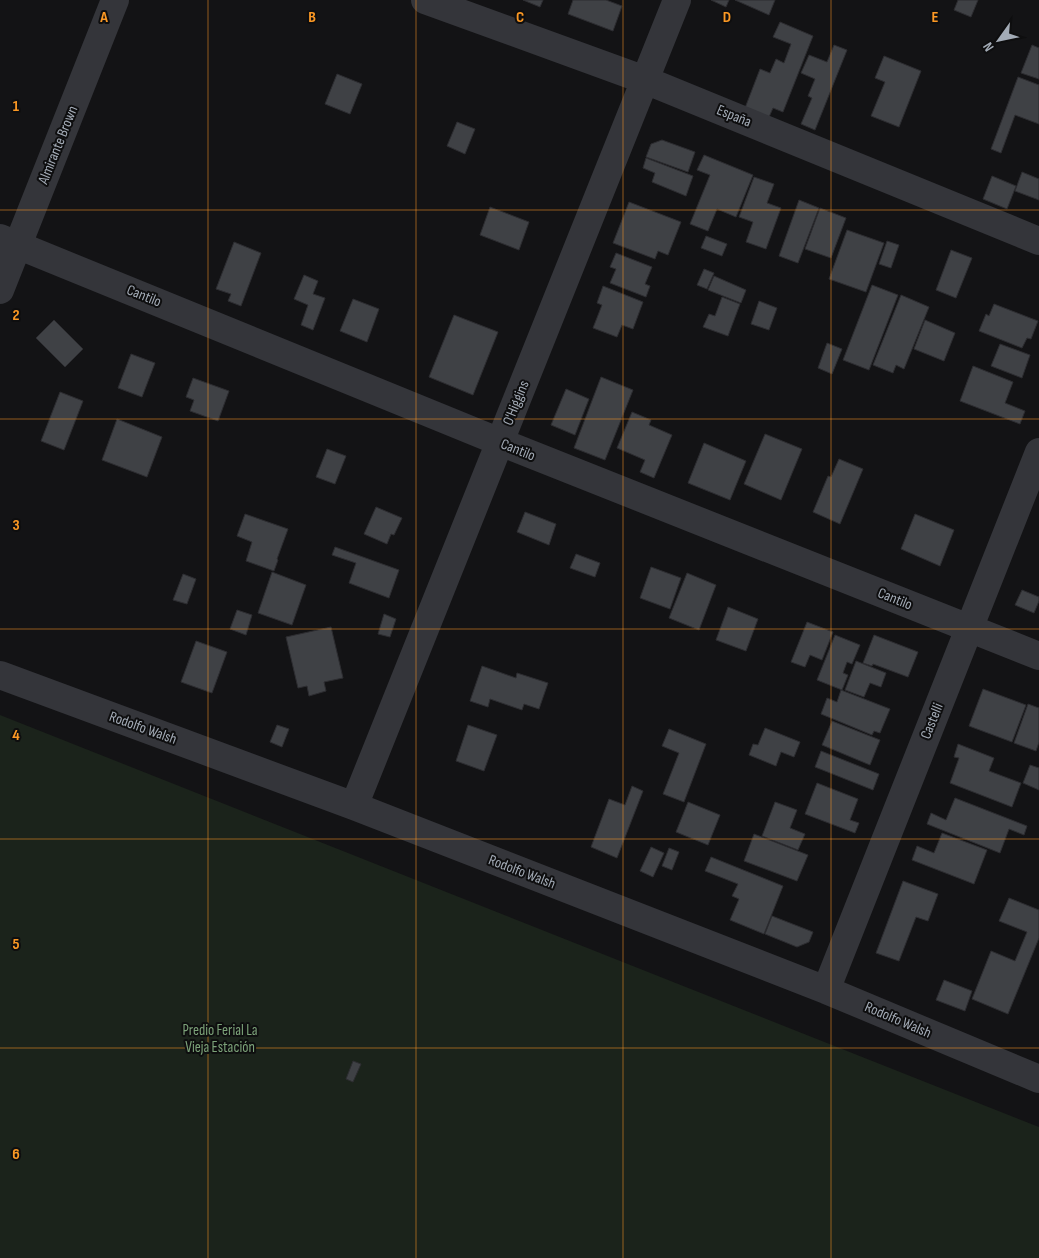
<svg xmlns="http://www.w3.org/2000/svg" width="1039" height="1258" font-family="'Sofia Sans Condensed',sans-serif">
<rect width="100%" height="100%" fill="#131315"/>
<path fill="#1b231b" d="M0,715L1039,1127V1258H0Z"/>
<path fill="#3f4145" stroke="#2d2d31" d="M523,0H543L540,7Z
M573,0H606L622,6L613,31L568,14Z
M711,0H729L726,7Z
M735,0H775L769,15Z
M958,0H978L971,17L954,10Z
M780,22L813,36L783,112L773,108L769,117L745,108L760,69L770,73L776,59L784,63L791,44L773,37Z
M834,45L847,50L815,130L801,124L812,98L808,96L815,79L801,73L809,55L827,62Z
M1032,45L1039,48V79L1021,73Z
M884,56L921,71L899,127L871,116L885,82L875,78Z
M337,74L362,84L350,114L325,104Z
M1018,77L1039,85V124L1015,115L1001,153L991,149Z
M457,122L475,129L465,154L447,146Z
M662,140L695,152L688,172L646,157L651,144Z
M704,155L753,175L736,217L717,209L708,231L690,224L710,175L697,170Z
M646,158L693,176L686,196L652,182L655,173L643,168Z
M1022,172L1039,179V200L1015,191Z
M992,176L1016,186L1007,209L983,199Z
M754,177L774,184L767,203L781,208L766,249L746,242L753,222L739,217Z
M799,200L819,208L798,263L779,256Z
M629,202L681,222L668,255L658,251L655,259L613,243Z
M490,207L529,222L519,250L480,235Z
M820,208L846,218L831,258L805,249Z
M847,230L884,243L866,292L829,279Z
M706,236L727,244L722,256L701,248Z
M887,241L899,245L891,268L879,264Z
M234,242L261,253L241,306L228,301L231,294L216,289Z
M951,250L972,258L956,298L936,290Z
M616,253L652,267L645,284L650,286L646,297L610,283L616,269L610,267Z
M704,269L714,273L707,289L697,285Z
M304,275L318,281L313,294L325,298L313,330L301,325L308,305L294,299Z
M714,276L746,290L741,303L708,290Z
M872,285L898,295L869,370L843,360Z
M603,286L643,302L633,329L622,325L617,337L593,328L602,305L597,303Z
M901,295L929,307L904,369L896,365L893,373L873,365Z
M722,297L740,304L728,336L703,327L709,314L715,316Z
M353,299L379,309L367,342L340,331Z
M759,301L777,308L769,330L751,324Z
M994,304L1038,321L1031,339L1027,338L1022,348L979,331L986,314L989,316Z
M454,315L498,332L473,395L429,377Z
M54,320L83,349L65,367L36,338Z
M925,320L955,333L944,361L914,349Z
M827,343L842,349L832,374L818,368Z
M1000,344L1030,355L1022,378L991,366Z
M131,354L155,363L142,397L118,388Z
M973,366L1013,382L1005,403L1025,411L1020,424L960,401Z
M601,377L633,390L605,460L574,448Z
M193,378L229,391L218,421L190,411L194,400L186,397Z
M566,389L589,399L575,435L551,425Z
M60,392L83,401L64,450L41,441Z
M632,412L651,420L649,425L672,435L654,478L640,472L645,460L617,448Z
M117,419L162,437L147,477L102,460Z
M765,434L802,449L781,500L744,484Z
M704,443L746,461L730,500L688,483Z
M327,449L346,456L335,484L316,477Z
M839,459L863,469L840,524L813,512L828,476L831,477Z
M376,507L402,518L394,535L391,534L387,544L364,534Z
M525,512L556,524L549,545L517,532Z
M245,514L288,529L277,559L278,560L274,571L246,561L252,542L237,536Z
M915,514L954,530L940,566L901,549Z
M335,547L399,570L389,598L349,583L356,563L332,555Z
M576,554L600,563L595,577L570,568Z
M651,567L681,578L670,609L640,598Z
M272,572L306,585L292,625L258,613Z
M687,573L716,585L699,630L669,618Z
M183,574L196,579L187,604L173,600Z
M1022,590L1039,597V601L1034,613L1015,605Z
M728,607L758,619L746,651L716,640Z
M237,610L252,615L246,635L230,629Z
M384,614L396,619L390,637L378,634Z
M807,622L833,632L822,660L810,655L805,667L791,662Z
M331,627L343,678L324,682L326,691L309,696L307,686L298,688L286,637Z
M835,635L860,645L852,664L847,662L843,673L848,675L842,690L817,680Z
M874,635L918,652L908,677L873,664L872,666L863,663Z
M196,641L227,652L212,693L181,682Z
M856,661L886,673L881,687L870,683L864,697L845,690Z
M482,666L516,678L517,673L548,683L539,709L524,704L522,710L490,699L488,707L470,701Z
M983,689L1026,705L1012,742L969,726Z
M841,690L890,709L880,733L874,731L872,735L821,714L827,698L837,702Z
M1028,704L1039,708V742L1036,751L1014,743Z
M832,721L880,740L870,765L822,745Z
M277,725L289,729L282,747L270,742Z
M468,725L497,735L484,771L456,761Z
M765,728L800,742L794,757L781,752L776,766L749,755L753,744L758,745Z
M669,729L706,744L684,802L663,794L679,753L662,746Z
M958,744L994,758L989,771L1021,783L1012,807L950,783L959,758L954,757Z
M821,751L879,774L873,790L815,767Z
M1030,765L1039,768V790L1023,783Z
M817,783L858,799L850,820L859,823L855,833L805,814Z
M632,786L643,791L617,858L591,847L609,799L625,805Z
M955,798L1027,826L1024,835L1009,829L1000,853L927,824L931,813L946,820Z
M688,802L720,815L708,845L676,832Z
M775,802L797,810L790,828L805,834L798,850L762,836Z
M942,833L987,850L974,884L912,860L917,846L934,853Z
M754,834L808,855L797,881L744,861Z
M651,847L664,853L653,877L640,871Z
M669,848L679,852L672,870L662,866Z
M711,857L783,886L764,934L730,920L739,899L732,896L738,884L705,871Z
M903,881L938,894L928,921L916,917L899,961L876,953Z
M1009,898L1039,910V938L1008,1014L972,999L991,951L1015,961L1027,932L999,921Z
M772,916L813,932L809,942L797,947L765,934Z
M944,980L972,991L965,1011L936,1000Z
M353,1061L361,1064L353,1082L346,1079Z"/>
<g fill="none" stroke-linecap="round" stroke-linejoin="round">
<path stroke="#34353a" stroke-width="28" d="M425,0L645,80L1039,241
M0,238L500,442L1039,656
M0,290L115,0
M0,675L354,806L826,990L1039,1079
M354,806L677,0
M826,990L1039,452"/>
</g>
<path fill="none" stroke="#fb9824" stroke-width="1" stroke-opacity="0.55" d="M208,0V1258M416,0V1258M623,0V1258M831,0V1258M0,210H1039M0,419H1039M0,629H1039M0,839H1039M0,1048H1039"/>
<g text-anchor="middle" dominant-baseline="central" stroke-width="4" stroke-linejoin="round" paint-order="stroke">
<g font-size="15" fill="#a3abb6" stroke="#0e0e0f">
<text transform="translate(734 116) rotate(22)">España</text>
<text transform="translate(58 145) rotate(-68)">Almirante Brown</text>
<text transform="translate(144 296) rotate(22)">Cantilo</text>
<text transform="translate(516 403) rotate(-68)">O'Higgins</text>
<text transform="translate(518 450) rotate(22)">Cantilo</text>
<text transform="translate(895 599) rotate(22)">Cantilo</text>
<text transform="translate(932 721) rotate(-68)">Castelli</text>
<text transform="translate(143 728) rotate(20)">Rodolfo Walsh</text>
<text transform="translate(522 872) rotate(21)">Rodolfo Walsh</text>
<text transform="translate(898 1020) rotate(23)">Rodolfo Walsh</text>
</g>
<g font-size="15" fill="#7ca279" stroke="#0e0e0f">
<text x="220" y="1030">Predio Ferial La<tspan x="220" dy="17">Vieja Estación</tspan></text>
</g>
</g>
<g font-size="16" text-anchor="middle" font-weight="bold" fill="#fb9824" stroke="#0e0e0f" stroke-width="4" stroke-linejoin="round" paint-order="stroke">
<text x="104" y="22">A</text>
<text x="312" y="22">B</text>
<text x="520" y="22">C</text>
<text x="727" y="22">D</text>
<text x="935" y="22">E</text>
<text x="16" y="111">1</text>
<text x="16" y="320">2</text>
<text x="16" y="530">3</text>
<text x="16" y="740">4</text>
<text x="16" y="949">5</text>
<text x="16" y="1159">6</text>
</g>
<g transform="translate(999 40) rotate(237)" stroke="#0e0e0f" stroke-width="4" paint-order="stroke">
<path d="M0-4L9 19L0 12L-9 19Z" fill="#a3abb6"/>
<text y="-8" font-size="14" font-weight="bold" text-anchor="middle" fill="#a3abb6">N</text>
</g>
</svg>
